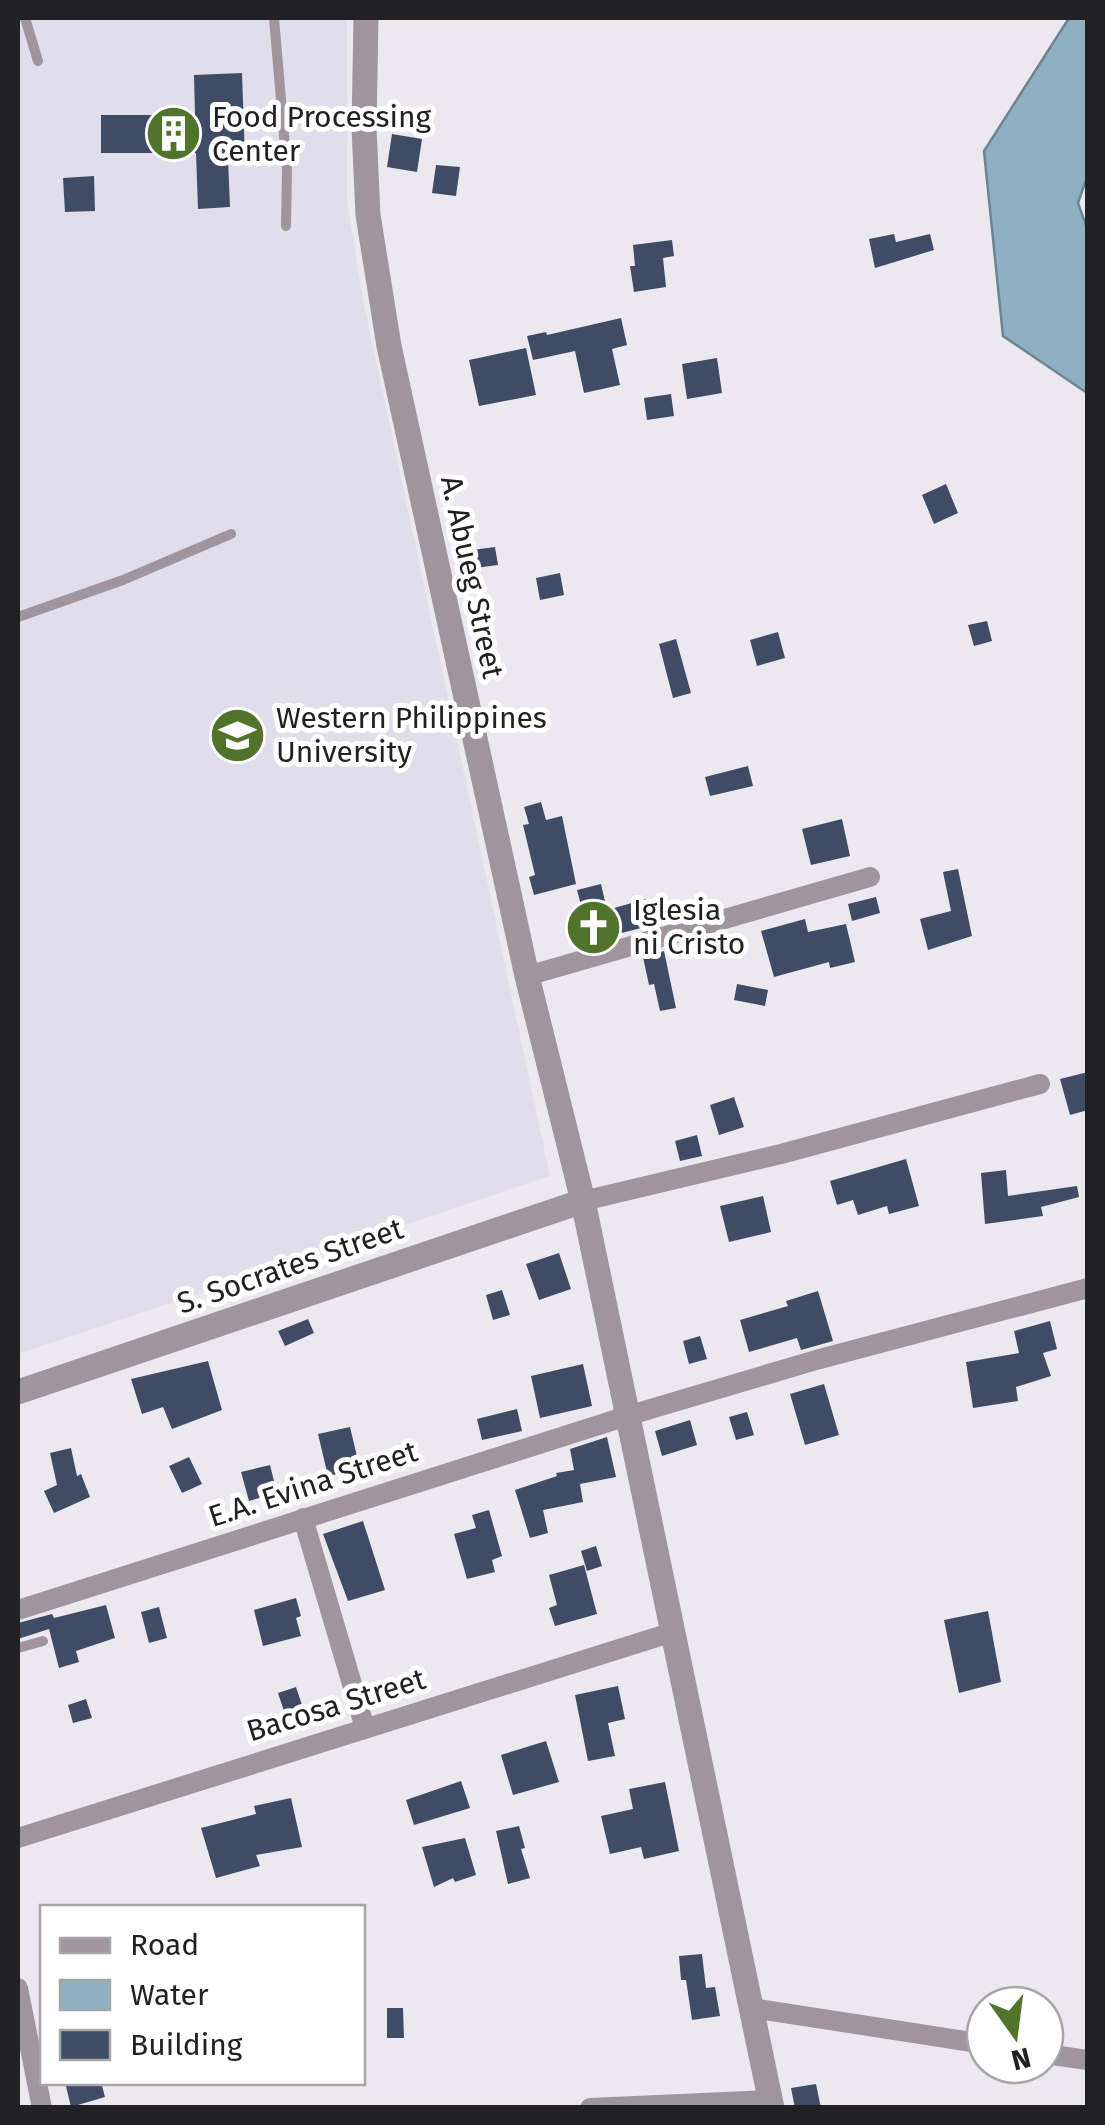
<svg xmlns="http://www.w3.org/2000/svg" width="1105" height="2125" font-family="'Fira Sans',sans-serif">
<rect width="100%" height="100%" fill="#ebe9ef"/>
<path fill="#e1deeb" d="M18,18H347V200L362,295L550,1176L18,1354Z"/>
<path fill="#8eb0c2" stroke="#6d8592" stroke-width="2.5" d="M1069,18H1087L1088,174L1078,203L1088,231L1087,393L1003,336L984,151Z"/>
<path fill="#404c65" d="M242,73L245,159H228L230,207L198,209L196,153H101V115H195L194,75Z
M392,134L422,139L417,172L387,167Z
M436,165L460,167L456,196L432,193Z
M94,176L95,211L65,212L63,178Z
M894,234L896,242L930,234L934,250L875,268L869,239Z
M672,240L674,256L663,258L666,287L634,292L630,266H635L633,245Z
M621,318L627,345L612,349L620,385L584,393L575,351L533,360L527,336L546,332L547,335Z
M526,348L536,395L479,406L469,360Z
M717,358L722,393L687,399L682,364Z
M671,394L674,416L647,420L644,398Z
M946,484L958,513L934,524L922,495Z
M495,547L498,565L475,568L472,550Z
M560,573L564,595L540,600L536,578Z
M987,621L992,641L974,646L968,625Z
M778,632L785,658L757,666L750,640Z
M676,639L691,693L673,698L659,644Z
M748,766L753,786L710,796L705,777Z
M541,802L546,820L562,816L576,884L534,895L529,877L535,875L523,825L529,824L524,807Z
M842,819L850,856L811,865L802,829Z
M958,869L972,936L928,950L920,919L951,911L943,872Z
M601,884L607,910L646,899L653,925L578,944L571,921L584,917L577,890Z
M876,897L880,913L852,921L848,904Z
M805,919L808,932L846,924L855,962L830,968L829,962L774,977L761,931Z
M664,951L676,1008L660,1011L654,984L649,985L643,957Z
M737,984L768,990L765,1006L734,1000Z
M1088,1072V1110L1070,1115L1060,1079Z
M734,1097L744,1127L719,1135L710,1105Z
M697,1135L702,1156L680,1161L675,1141Z
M906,1159L919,1206L889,1214L887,1206L858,1215L853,1200L837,1205L830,1181Z
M1006,1170L1008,1196L1077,1186L1079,1197L1041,1207L1043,1216L985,1224L981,1173Z
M763,1196L771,1232L729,1242L720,1206Z
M559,1253L571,1289L539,1300L526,1264Z
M502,1290L510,1315L493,1320L486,1295Z
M818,1291L833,1341L801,1350L797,1338L749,1352L740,1320L788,1306L786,1301Z
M308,1319L314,1333L285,1346L278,1331Z
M1050,1321L1057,1349L1043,1353L1051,1376L1016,1387L1018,1401L973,1408L966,1362L1019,1353L1014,1331Z
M700,1336L707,1359L689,1364L683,1341Z
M208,1361L222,1410L172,1429L163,1407L142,1414L131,1379Z
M583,1364L592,1406L540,1418L531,1376Z
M824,1384L839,1435L805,1445L790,1394Z
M517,1409L522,1431L482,1440L477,1419Z
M747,1412L754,1435L736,1440L729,1417Z
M690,1420L697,1445L662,1456L655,1431Z
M350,1427L360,1469L328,1476L318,1434Z
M607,1437L616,1477L580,1484L583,1502L543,1510L548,1533L530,1538L515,1490L557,1476L556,1473L574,1470L570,1449Z
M71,1448L77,1476L81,1474L90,1497L54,1513L44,1491L57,1485L50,1453Z
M189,1457L202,1484L182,1493L169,1466Z
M270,1465L277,1493L249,1501L241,1472Z
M489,1510L502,1556L492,1560L495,1572L467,1579L454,1534L476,1528L472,1515Z
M363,1521L385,1590L348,1601L323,1534Z
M596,1546L602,1566L587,1571L581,1551Z
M584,1565L597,1614L555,1626L549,1608L557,1605L549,1575Z
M296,1598L301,1616L296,1618L301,1636L263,1646L254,1610Z
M106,1605L115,1638L76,1651L79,1662L59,1668L49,1629L18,1639V1623L52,1614L54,1618Z
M159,1607L167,1638L149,1643L141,1612Z
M988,1611L1001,1682L959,1693L944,1620Z
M618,1686L625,1719L608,1723L615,1756L588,1761L575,1695Z
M296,1687L303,1708L285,1714L278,1693Z
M86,1699L92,1718L73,1723L68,1705Z
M546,1741L559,1782L513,1795L501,1755Z
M461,1781L470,1808L414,1825L406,1800Z
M665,1782L679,1851L644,1859L641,1847L610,1854L601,1816L633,1809L629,1789Z
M291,1798L302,1847L256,1855L260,1866L216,1878L201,1828L256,1814L254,1806Z
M519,1826L525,1848L521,1849L530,1878L508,1884L496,1831Z
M465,1838L476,1875L455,1882L453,1878L434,1887L422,1847Z
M702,1954L706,1988L715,1987L720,2016L692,2020L686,1980H681L679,1956Z
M387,2008H403L404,2038H387Z
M65,2082H101L105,2097L71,2107Z
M816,2084L821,2108H795L791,2088Z"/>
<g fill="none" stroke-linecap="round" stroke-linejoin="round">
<path stroke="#a0949d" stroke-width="10" d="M25,18L38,61
M274,18L287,170L286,226
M18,617L123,580L231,534
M18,1648L43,1641"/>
<path stroke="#a0949d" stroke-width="20" d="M527,976L870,877
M583,1201L781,1154L1040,1084
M303,1518L365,1728
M18,1610L627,1416L816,1360L1088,1288
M18,1838L673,1632
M18,1988L42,2108
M752,2008L985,2044
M1045,2054L1088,2060
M590,2108L770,2100"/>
<path stroke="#a0949d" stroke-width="25" d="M366,18L364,128L368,215L389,346L527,976L583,1201L772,2108
M18,1392L583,1201"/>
</g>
<defs>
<symbol id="building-disc" viewBox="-11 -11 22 22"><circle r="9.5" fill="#50742c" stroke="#fff"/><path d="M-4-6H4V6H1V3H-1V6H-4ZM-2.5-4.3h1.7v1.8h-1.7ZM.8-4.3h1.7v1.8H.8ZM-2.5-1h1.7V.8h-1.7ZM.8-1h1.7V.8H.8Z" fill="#fff"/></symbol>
<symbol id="university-disc" viewBox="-11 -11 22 22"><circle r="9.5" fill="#50742c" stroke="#fff"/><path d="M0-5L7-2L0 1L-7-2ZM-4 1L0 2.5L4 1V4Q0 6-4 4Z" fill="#fff"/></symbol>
<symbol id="church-disc" viewBox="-11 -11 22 22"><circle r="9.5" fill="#50742c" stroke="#fff"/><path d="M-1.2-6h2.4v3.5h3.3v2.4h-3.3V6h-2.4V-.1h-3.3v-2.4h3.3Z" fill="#fff"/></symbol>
</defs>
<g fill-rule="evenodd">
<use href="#building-disc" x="142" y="102" width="63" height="63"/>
<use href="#university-disc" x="206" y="704" width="63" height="63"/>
<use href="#church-disc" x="562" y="896" width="63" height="63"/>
</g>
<g text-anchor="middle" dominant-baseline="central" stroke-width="10" stroke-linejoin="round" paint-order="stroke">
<g font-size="30" fill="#212123" stroke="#fff" text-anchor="start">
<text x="212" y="117">Food Processing<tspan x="212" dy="34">Center</tspan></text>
<text x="276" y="718">Western Philippines<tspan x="276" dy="34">University</tspan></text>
<text x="633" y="910">Iglesia<tspan x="633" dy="34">ni Cristo</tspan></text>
</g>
<g font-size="30" fill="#212123" stroke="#fff">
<text transform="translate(472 577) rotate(78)">A. Abueg Street</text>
<text transform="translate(290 1266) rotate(-19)">S. Socrates Street</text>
<text transform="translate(313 1484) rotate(-18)">E.A. Evina Street</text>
<text transform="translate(336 1705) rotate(-17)">Bacosa Street</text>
</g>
</g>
<rect width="1105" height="2125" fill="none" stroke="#212123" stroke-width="40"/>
<rect x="40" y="1905" width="325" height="180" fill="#ffffff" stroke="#a6a6a7" stroke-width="2.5"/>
<rect x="60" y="1938" width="50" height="15" fill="#a0949d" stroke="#a6a6a7" stroke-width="2.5"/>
<text x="130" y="1955" font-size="30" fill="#212123">Road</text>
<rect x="60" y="1980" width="50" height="30" fill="#8eb0c2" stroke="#a6a6a7" stroke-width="2.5"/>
<text x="130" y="2005" font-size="30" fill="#212123">Water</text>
<rect x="60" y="2030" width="50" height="30" fill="#404c65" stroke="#a6a6a7" stroke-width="2.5"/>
<text x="130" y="2055" font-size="30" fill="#212123">Building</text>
<g transform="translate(1015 2035) rotate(166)"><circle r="48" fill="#ffffff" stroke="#a6a6a7" stroke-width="2.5"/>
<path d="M0-8L18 38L0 25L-18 38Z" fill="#50742c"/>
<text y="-15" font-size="28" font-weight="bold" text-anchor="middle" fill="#212123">N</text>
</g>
</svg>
